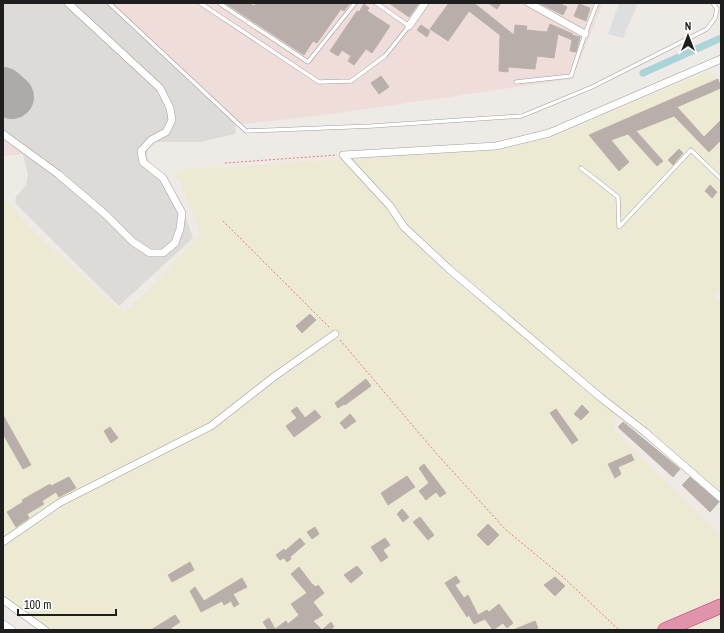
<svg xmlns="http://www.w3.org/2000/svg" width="724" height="633" font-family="'Archivo Narrow',sans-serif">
<rect width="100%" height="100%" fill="#eeeae6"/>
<path fill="#efddda" d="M106,3H603L572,79L338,113L236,125Z
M3,138L23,154L3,156Z"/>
<path fill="#dddbd7" d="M3,3H106L236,125L235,134L200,142H159L152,143L148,148L147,156L149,162L168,181L179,198L193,238L119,306L17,205L15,201L16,197L26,185L28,175L23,154L3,138Z"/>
<path fill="#ecead2" d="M709,71L721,82V288L714,296L721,301V493L669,447L612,402L515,321L406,225L350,158L496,148L551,138L627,104Z
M346,159L389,207L403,228L449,277L549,356L617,415L613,429L721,536V603L657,630H50L3,595V197L34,232L124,314L201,234L180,182L174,175L189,168L234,167Z
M721,610V630H672Z"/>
<path fill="#dedede" d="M619,3H638L623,38L608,34Z"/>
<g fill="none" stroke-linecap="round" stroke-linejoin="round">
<path stroke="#aad4d8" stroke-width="7" d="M643,73L721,38"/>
<path stroke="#adaba9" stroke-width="44" d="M3,89L12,97"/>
</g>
<path fill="#b8afab" stroke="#bfb0a9" d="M225,3H249L254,6L256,3H350L344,11L341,9L317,43L313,41L304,55Z
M389,3H419L409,17Z
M449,3H474L514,35L515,25L527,26L526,30L547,32L550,24L573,34L572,35L580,37L576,52L570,51L572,40L558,34L554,58L537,56L535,69L508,67V72L499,71L500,35L469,11L448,41L430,29Z
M488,3H501L497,9Z
M539,3H558L567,7L563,15Z
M364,4L369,8L367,11L390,26L372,53L366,49L354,65L348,61L351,56L342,50L338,56L330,51L357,11L359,12Z
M579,4L590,8L586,21L574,16Z
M421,25L430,31L427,37L417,30Z
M381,76L389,87L379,94L371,83Z
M718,79L721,88L677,107L704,137L721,120V140L709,152L674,116L636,131L663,161L657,166L628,134L611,140L629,162L619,171L589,135Z
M679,149L683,153L673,165L668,160Z
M710,185L717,192L712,198L705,191Z
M310,314L316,320L302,333L296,326Z
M366,379L371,386L345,405L344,404L338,408L335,403Z
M582,405L589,412L581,420L574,414Z
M297,407L305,418L315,410L321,417L294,437L286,426L297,418L291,411Z
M556,409L578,440L572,444L550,413Z
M350,414L356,421L345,429L340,423Z
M3,415L31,465L23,469L3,434Z
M623,422L680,469L673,477L618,427Z
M110,427L118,438L111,443L104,431Z
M631,454L634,460L618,467L621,474L615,478L608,464Z
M424,464L446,493L440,497L436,492L426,500L419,491L429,483L419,468Z
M407,476L415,487L388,505L381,493Z
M69,477L76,488L59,497L56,492L42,501L44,504L27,514L29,518L16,527L7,512L23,502L22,500L50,484L51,486Z
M690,477L719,502L710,512L682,485Z
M402,509L409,517L403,522L397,514Z
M420,517L434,535L428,540L413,522Z
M488,524L499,535L488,546L477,535Z
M315,527L319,534L312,539L307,532Z
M300,538L305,544L290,557L291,559L287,562L284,558L280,560L276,555L284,549L285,551Z
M385,538L390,545L383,550L388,557L381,562L371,547Z
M190,562L194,570L172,582L168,575Z
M357,566L363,573L351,583L344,575Z
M299,567L312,584L316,587L318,585L324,593L313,602L323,615L313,621L322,630L331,622L334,627L330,630H268L263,622L269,618L275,629L286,621L288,624L299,615L291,604L307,593L291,574Z
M456,576L460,582L455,585L464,598L468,595L478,615L487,610L489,612L499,604L513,623L507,628L503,623L493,630L485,619L474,624L469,615L467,617L445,583Z
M555,577L565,586L555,596L544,585Z
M242,578L247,587L233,594L239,604L234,607L231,601L224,605L222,601L201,612L190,591L195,587L204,601Z
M175,615L180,622L171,628L172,630H151Z
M535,621L538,628L532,630H513Z"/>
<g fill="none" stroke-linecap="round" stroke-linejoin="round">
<defs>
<path id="lane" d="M109,3L246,131L372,126L522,116L592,87L707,29L715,18L717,9L713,3
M200,3L319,82L351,81L385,56L409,26L376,3
M219,3L308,62L355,3
M516,82L571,76L585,34L597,3
M581,168L618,197L619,227L691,150L721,179"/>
<path id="street" d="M529,3L585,34
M409,26L425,3
M721,59L549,133L496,146L343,155L390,206L404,227L449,269L600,397L645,432L721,498
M3,134L58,174L105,214L133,242L150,253H163L175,243L180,229L182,213L163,178L143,162L141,151L151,140L166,132L172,120L170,108L160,88L68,3
M3,542L59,503L211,426L275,376L335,334
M3,600L45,630
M3,624L12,630"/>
<path id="highway" d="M665,630L721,606"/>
</defs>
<use href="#lane" stroke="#9f9f9f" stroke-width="4.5"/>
<use href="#street" stroke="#9f9f9f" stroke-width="8"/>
<use href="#highway" stroke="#cb347c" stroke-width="15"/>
<path stroke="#ed787b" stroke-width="1" stroke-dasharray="2 2" stroke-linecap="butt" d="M225,163L337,155
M223,221L330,328
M340,340L436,453L506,530L563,577L619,630"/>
<use href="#lane" stroke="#fff" stroke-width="3.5"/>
<use href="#street" stroke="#fff" stroke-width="7"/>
<use href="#highway" stroke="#df94ac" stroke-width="14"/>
</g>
<rect width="724" height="633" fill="none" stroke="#1e1e1e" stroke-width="8"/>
<g transform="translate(688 36)" stroke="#ffffff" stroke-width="3" paint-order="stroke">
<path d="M0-3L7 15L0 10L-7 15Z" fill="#1e1e1e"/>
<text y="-6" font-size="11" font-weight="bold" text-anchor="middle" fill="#1e1e1e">N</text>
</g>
<path d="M18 609v6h98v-6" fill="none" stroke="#1e1e1e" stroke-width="2"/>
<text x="24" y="609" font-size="12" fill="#1e1e1e" stroke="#ffffff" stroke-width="3" paint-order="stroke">100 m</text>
</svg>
